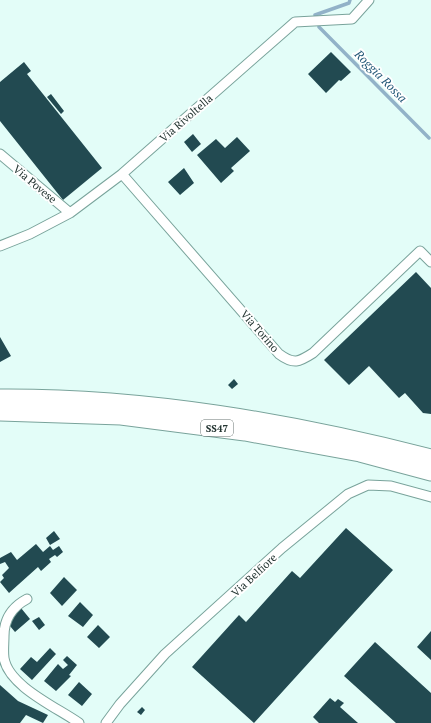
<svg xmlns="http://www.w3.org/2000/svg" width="431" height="723" font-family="'PT Serif',serif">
<rect width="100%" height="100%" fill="#e3fdf8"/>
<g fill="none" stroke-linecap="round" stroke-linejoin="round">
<path stroke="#92b2c8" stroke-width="3.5" d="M315,15L349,3L350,0
M319,27L429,138"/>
</g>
<path fill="#224a51" d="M331,52L351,72L341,81L339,80L326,93L308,74Z
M24,62L31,71L27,74L102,168L63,200L0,121V82Z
M51,94L64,111L61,114L47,97Z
M193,134L201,144L192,152L184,142Z
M237,137L250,151L231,168L234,171L221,183L197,155L216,139L225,148Z
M184,168L194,183L180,195L168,182Z
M416,272L431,288V414L423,413L405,393L399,398L369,366L349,385L324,360Z
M0,337L11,356L0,362Z
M234,379L238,384L232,389L228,385Z
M346,528L393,570L254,723L192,667L239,615L246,622L292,571L300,578Z
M54,531L60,539L50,545L46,538Z
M36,544L43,552L50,546L53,550L59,546L63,552L57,557L55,555L49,559L51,562L41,571L38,567L9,593L0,582L4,578L2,575L9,568L5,562L0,564V558L11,552L17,560Z
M64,577L77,590L62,606L50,593Z
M80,602L93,615L83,627L68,616Z
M21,608L30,619L15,632L10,626L11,615Z
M39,617L45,625L39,630L32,621Z
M98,625L110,637L99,648L87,637Z
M431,631V660L417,647Z
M375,642L431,693V723H396L344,676Z
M50,648L56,654L32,680L20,669L31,657L37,662Z
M67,656L77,665L69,675L71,676L56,691L44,681L58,664L63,669L68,665L63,660Z
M79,682L92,694L82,706L68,695Z
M0,685L18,701L48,715L43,723L26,715L20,723H0Z
M330,698L335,702L338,699L344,703L340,707L358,723H319L313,717Z
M142,707L145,710L141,715L137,712Z"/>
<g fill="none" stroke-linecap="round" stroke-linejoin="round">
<defs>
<path id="street" d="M0,154L70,213
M122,174L279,354C294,365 299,362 313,353L420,251L431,262
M0,246L30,234L70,213L122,174L295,22L352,19L369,0
M27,599C12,607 4,619 4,636C4,643 3,651 4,658C8,686 58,708 79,723
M106,723L120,704L165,654L282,548L348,494L368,485L391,486L431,497"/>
<path id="highway" d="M0,398C146,397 290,422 431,458
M0,412L121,416L245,432L360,453L431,472"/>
</defs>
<use href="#street" stroke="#79a39b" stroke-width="11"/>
<use href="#highway" stroke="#79a39b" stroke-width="19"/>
<use href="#street" stroke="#fff" stroke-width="9"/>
<use href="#highway" stroke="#fff" stroke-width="17"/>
</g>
<g text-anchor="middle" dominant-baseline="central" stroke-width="4" stroke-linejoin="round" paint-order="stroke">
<rect fill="#fff" stroke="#667270" stroke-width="1" x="201" y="420" width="32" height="16" rx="3"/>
<g font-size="10" font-weight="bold" fill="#243532">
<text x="217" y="428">SS47</text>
</g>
<g font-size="11" fill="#243532" stroke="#fff">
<text transform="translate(186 118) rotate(-41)">Via Rivoltella</text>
<text transform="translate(35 184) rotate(40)">Via Povese</text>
<text transform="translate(260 331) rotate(49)">Via Torino</text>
<text transform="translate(254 575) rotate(-43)">Via Belfiore</text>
</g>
<g font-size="12" font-style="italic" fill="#205676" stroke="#fff">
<text transform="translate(381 76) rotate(45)">Roggia Rossa</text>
</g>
</g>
</svg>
